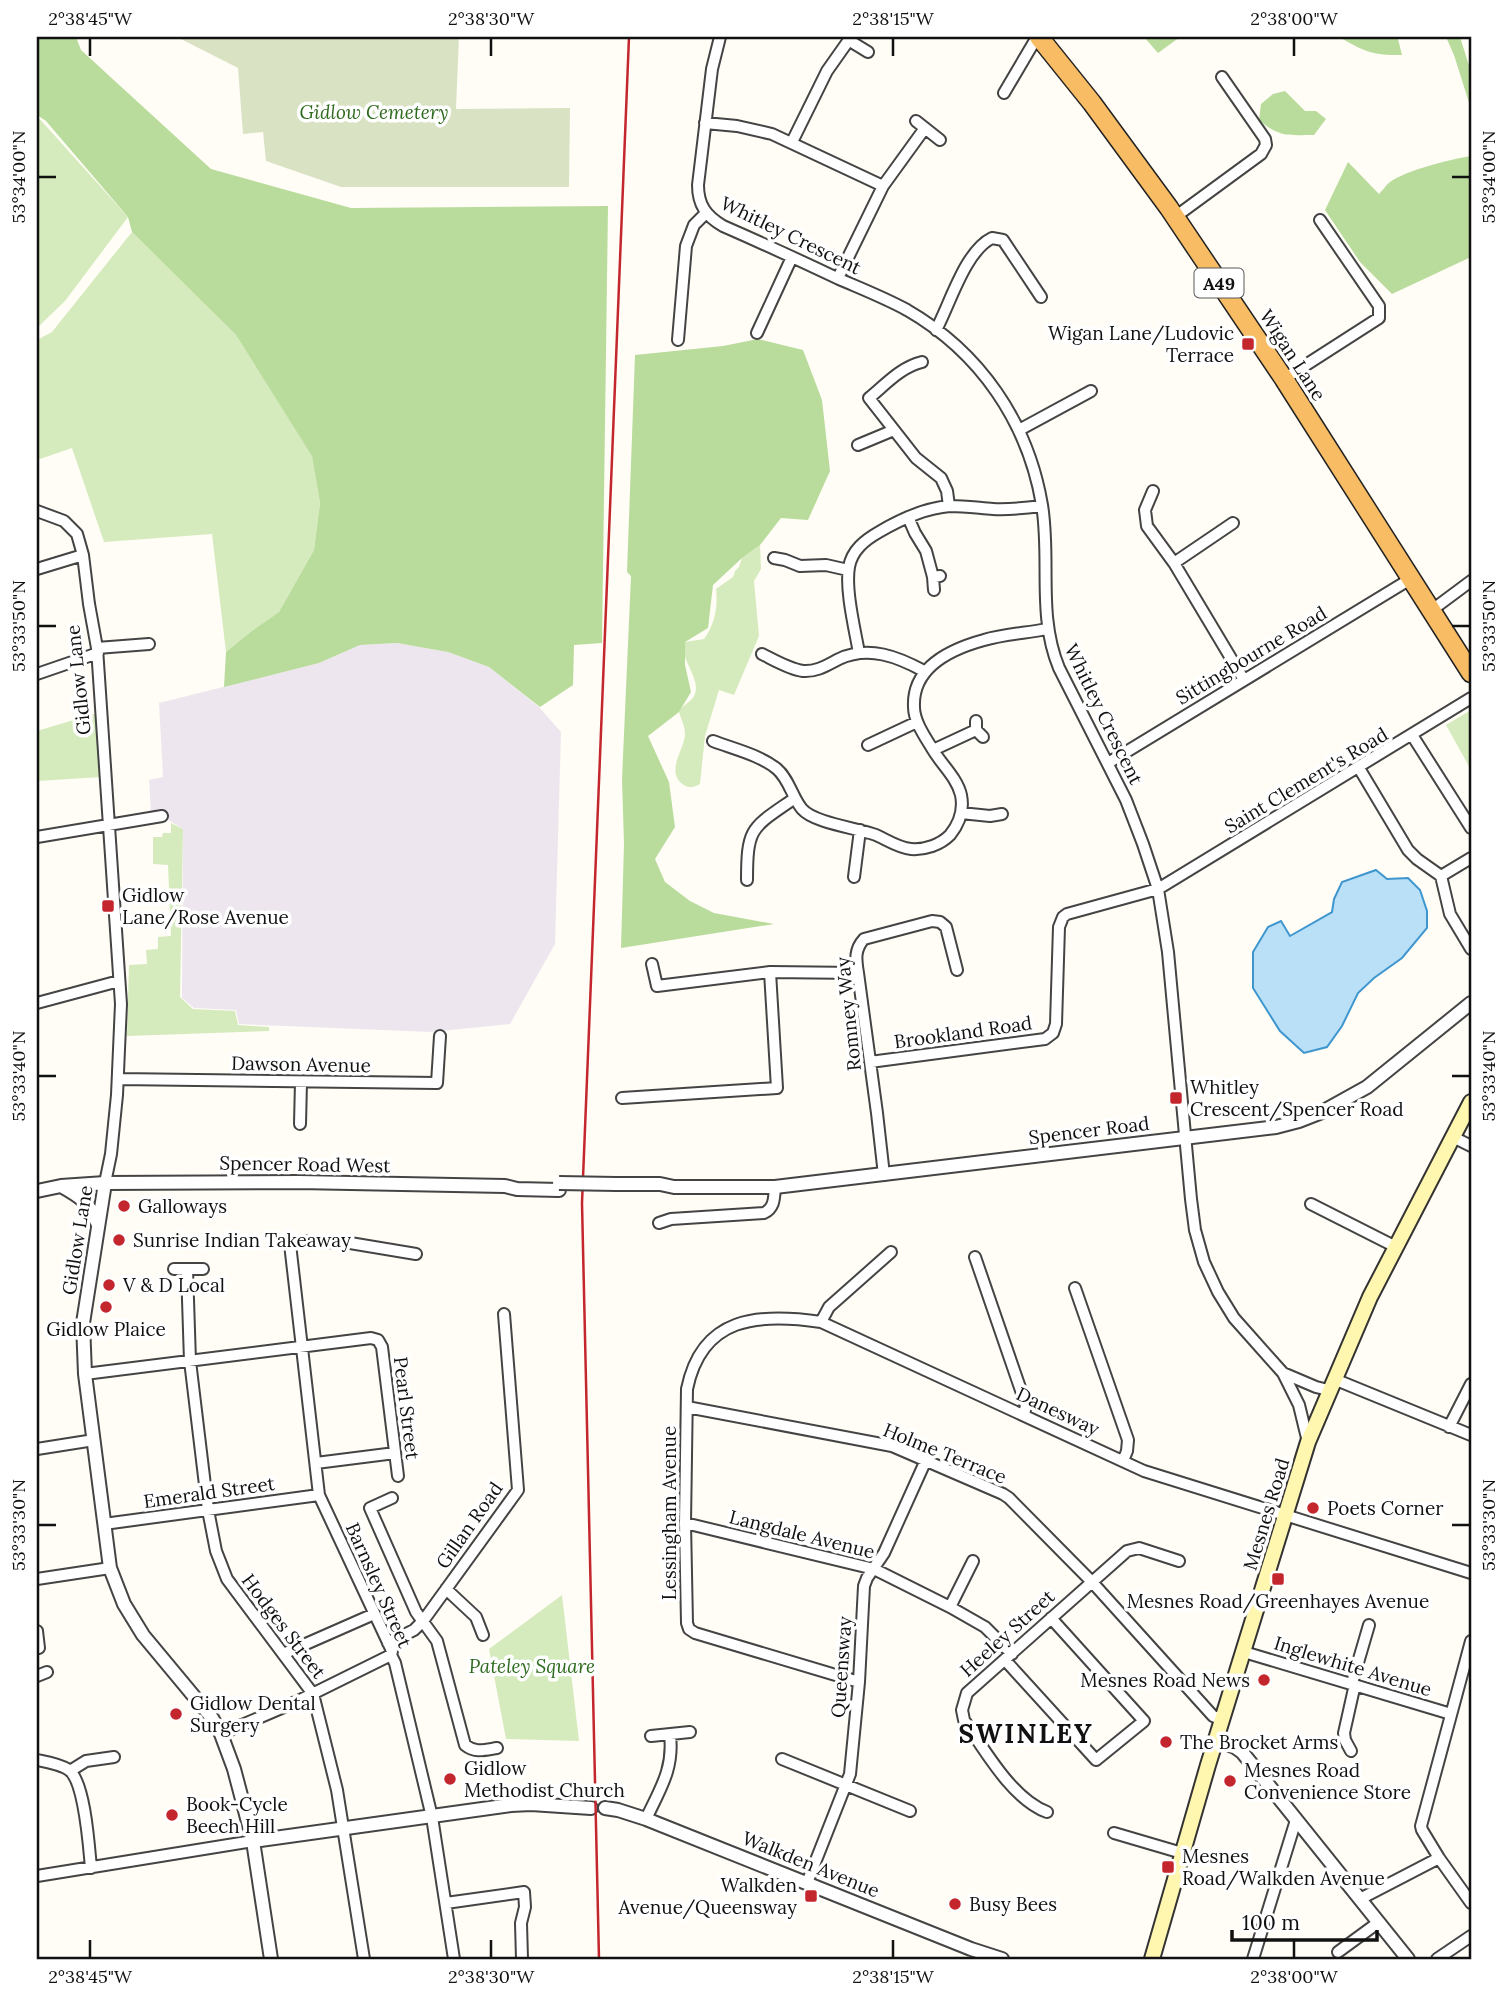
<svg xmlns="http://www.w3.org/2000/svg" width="1508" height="1996" font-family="Lora,serif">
<rect width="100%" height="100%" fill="#fffdf5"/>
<path fill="#eee6ef" d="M397,643L448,652L489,667L539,707L561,732L555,944L510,1024L431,1032L239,1024L236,1010L194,1008L182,998L183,829L162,816L151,813L149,780L163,777L159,703L319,663L360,645Z"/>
<path fill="#d5ebbd" d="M37,116L128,217L65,301L37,328Z
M132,232L236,335L312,455L320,503L314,550L279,612L253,630L226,652L212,534L104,542L72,448L37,460V340L52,332Z
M760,545L761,569L754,581L759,636L734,695L719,690L705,736L700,784C694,787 690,789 684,785C664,772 685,749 685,734C685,726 681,719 679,712C682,705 690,703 694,696C701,683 687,667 684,653C684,651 685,645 685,642L704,639C715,624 718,607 716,589L733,577L735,571L739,567L742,558Z
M1471,710V770L1446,725Z
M97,713L102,777L37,781V731Z
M171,823L183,829L180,997L193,1009L235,1011L238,1025L269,1027V1031L127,1036L129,965L147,964L146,950L158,949V937L171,936L168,865L153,864V837H162L163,833H171Z
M562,1595L579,1741L506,1739L489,1649Z"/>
<path fill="#b9dc9c" d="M37,37H76L81,50L211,169L351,208L608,206L602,643L574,645L573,685L540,707L489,667L448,652L397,643L360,645L319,663L224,687L226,652L253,630L279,612L314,550L320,503L312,456L236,335L132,232L128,217L46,121L37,115Z
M1144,37H1180L1158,53Z
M1339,37H1402L1398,39L1402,55C1373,56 1364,51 1339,37Z
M1446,37H1460L1471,72V109L1454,55Z
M1285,91L1305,111H1316L1326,119L1314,135C1288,135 1280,138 1259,120L1261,104L1273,94Z
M1471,156V257L1392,294L1360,262L1325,210L1348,162L1379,194C1383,190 1386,185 1390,182C1407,170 1451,159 1471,156Z
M758,339L803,350L822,400L830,471L808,520L781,518L760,545L742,558L713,585L708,628L685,642V665L691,692L679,712L648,736L669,782L675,827L655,859L665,882L690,901L714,913L774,924L621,948L624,844L622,779L631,576L627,572L635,355L723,346Z"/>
<path fill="#d9e3c4" d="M177,37H459L456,109L570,108L569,187H341L266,161L263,132L243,134L238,68Z"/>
<path fill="#b9e0f7" stroke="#3f96cf" stroke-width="2" d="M1376,870L1387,879L1408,878L1420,890L1427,911V928L1402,958L1374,978L1358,993L1342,1026L1327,1047L1304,1053L1280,1031L1253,988V952L1268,927L1281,921L1290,936L1332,912L1334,899L1342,882Z"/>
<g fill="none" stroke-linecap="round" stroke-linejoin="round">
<defs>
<path id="minor" d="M720,37L712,69L698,185C698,205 706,216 723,226C762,243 801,261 839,279C862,289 885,298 907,310C980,352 1028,422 1042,505C1051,560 1037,615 1059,668L1126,800L1143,844L1158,889L1168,952L1191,1199L1195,1230L1204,1262L1218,1292L1234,1318L1283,1373L1299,1405L1308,1442
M850,41L868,52
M1004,93L1037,37
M916,121L940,140
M705,123L737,126L772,134L883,186
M792,142L827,71L851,37
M1175,217L1261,154L1266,145L1265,139L1222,77
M838,278L883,186L925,128
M936,330C950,304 965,251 992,238L1003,240L1041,297
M757,333L792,257
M678,340L686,246L694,225L706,213
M922,362C901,367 886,384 869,398L916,458L941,478L947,491L949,506
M1284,379L1379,318V306L1320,220
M1019,430L1091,391
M858,445L894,430
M1153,491L1145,510L1147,526L1174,563L1244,680
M37,511L64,521L77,534L83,555L89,604L97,648L121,1004L117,1095L111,1154L105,1183
M908,517L915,533L926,551L933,577
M774,558L785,560L800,566L826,565L848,570
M1174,563L1233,523
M37,569L83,555
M934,590L933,577L940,576
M1432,610L1471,581
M97,648L149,644
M859,653C855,630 845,590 849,567C852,550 865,540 879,532C901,519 924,508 950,506C965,506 979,508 993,509C1010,510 1026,508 1042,506
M762,654C774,660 789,669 803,671C817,672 827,665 839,659C869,645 898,657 924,671
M37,674L98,653
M976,721V730L983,737
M1412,735L1471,828
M713,741C734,749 760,755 777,769C789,779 792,797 802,809C814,823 857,828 876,835C887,840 899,848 911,849C925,850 940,845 950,835C959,824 964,810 961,795C957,778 942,765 933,750C926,738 914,722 914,707C912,667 951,649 984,640C1004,634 1027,633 1047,629
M868,745L917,722
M933,750L976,730
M1108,763L1412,578
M1359,768L1408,850L1417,859L1441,876L1450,914L1471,949
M961,813L990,816L1002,814
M37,837L162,816
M1441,876L1471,858
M854,877L860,830
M747,880C747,826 752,828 795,798
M652,964L657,986L770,972L858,973
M37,1003L119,981
M870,1062L1045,1039L1053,1033L1056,1024L1059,927L1063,917L1067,914L1158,889L1471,698
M118,1079L437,1083L440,1036
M622,1098L777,1088L770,972
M300,1124L301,1082
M1453,1137L1471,1146
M884,1175L877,1113L858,973C856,960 854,950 864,939L932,921L940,922L946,927L957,970
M1311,1204L1396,1247
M659,1223L671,1219L764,1213C775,1208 774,1197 775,1187
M416,1254L350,1243L297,1241L290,1244L319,1495L392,1651L391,1655L395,1663L432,1817L454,1959
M975,1257L1026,1405L1024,1415
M174,1269H203
M187,1269L190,1361L208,1510L216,1551L227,1579L313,1694L337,1790L364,1959
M1075,1288L1128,1440L1127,1451L1123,1461
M821,1322L829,1307L891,1252
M1283,1373L1316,1387L1328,1390
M85,1374L371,1338L378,1340L382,1347L398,1476
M1334,1379L1471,1435
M687,1407L892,1446L1003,1494L1009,1498L1092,1582L1213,1716L1223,1720
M1449,1427L1471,1384
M37,1449L94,1440
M316,1463L395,1453
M392,1498L370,1508L416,1612L437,1641L465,1745C475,1753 484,1750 497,1748
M685,1523L874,1569L950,1607L985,1627L1012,1654
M104,1524L319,1495
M37,1579L110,1568
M446,1589L476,1617L483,1635
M950,1607L973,1561
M37,1631L39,1648
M1471,1641L1421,1826L1422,1830L1439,1858L1471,1903
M388,1643L414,1630L423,1621L518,1490L504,1314
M1244,1652L1451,1714
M283,1654L374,1614
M1005,1660L1096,1760L1144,1721L1051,1618
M37,1676L47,1672
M859,1682L695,1633L689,1629L687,1623L685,1523L687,1389C702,1316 758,1313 821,1322L1144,1471L1471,1573
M1352,1683L1369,1625
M221,1734L298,1701L391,1655
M651,1736L690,1732
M1351,1751L1345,1740L1344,1733L1355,1684
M782,1759L910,1811
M37,1760C47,1762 60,1764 69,1770C85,1782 89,1847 91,1868
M70,1771L86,1761L114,1757
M1047,1812C1012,1799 984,1749 964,1720L962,1710L967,1693L1127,1551L1139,1548L1179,1561
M646,1819C660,1789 674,1769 670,1735
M1114,1833L1182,1853
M37,1876L253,1841
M807,1883L850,1774L859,1682L864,1586L867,1578L884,1553L926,1460
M1360,1899L1439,1858
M446,1903L524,1892L525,1907L521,1923L522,1959
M1338,1952L1379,1922
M1253,1959L1296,1820
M1437,1959L1471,1936"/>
<path id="tertiary" d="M105,1183L83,1323L85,1374L110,1568L124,1604L143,1635L212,1718L221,1734L234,1769L253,1841L271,1959
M616,1184H660L674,1187H775L1276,1127L1299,1121L1322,1112L1367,1087L1471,1003
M61,1186C81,1197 90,1203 98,1225
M37,1191L61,1186L105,1183L299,1182L505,1186L517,1189L559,1190
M1217,1740L1235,1747L1242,1752L1408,1959
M605,1808L618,1810L646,1819L971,1949L1002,1959
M253,1841L511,1805L531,1804L591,1808"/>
<path id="secondary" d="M1152,1959L1208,1765L1308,1442L1370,1297L1471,1102"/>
<path id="trunk" d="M1039,37L1092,103L1169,208L1284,379L1471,673"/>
</defs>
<use href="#minor" stroke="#444" stroke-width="14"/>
<use href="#tertiary" stroke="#444" stroke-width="16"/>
<use href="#secondary" stroke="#333" stroke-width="18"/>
<use href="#trunk" stroke="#222" stroke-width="21"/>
<use href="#minor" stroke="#fff" stroke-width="10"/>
<use href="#tertiary" stroke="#fff" stroke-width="12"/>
<use href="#secondary" stroke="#fff6b0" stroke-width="14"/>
<use href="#trunk" stroke="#f7bc64" stroke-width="18"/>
<path stroke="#c4262e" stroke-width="2.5" d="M599,1959L582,1203L629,37"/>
<defs>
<path id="tertiary-bridge" d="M559,1183L616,1184"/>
</defs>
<use href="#tertiary-bridge" stroke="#444" stroke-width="16" stroke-linecap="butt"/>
<use href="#tertiary-bridge" stroke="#fff" stroke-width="12"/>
</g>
<path fill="none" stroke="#111" stroke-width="2.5" d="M90,38V56M491,38V56M893,38V56M1294,38V56M38,177H56M1452,177H1470M38,626H56M1452,626H1470M38,1076H56M1452,1076H1470M38,1525H56M1452,1525H1470M90,1940V1958M491,1940V1958M893,1940V1958M1294,1940V1958"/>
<g fill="#c4262e" stroke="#fff" stroke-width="2.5">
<rect x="1241" y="337" width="14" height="14" rx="3.5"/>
<rect x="101" y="899" width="14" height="14" rx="3.5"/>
<rect x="1169" y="1091" width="14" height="14" rx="3.5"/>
<circle cx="124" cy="1206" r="7"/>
<circle cx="119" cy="1240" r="7"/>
<circle cx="109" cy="1285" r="7"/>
<circle cx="106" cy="1307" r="7"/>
<circle cx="1313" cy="1508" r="7"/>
<rect x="1271" y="1572" width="14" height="14" rx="3.5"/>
<circle cx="1264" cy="1680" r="7"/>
<circle cx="176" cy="1714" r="7"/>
<circle cx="1166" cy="1742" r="7"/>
<circle cx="450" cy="1779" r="7"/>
<circle cx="1230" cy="1781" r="7"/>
<circle cx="172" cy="1815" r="7"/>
<rect x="1161" y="1860" width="14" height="14" rx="3.5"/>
<rect x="804" y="1889" width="14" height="14" rx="3.5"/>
<circle cx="955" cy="1904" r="7"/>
</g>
<g text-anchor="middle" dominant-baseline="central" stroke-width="7" stroke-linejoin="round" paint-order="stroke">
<rect fill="#fff" stroke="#585858" stroke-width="2" x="1194.5" y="268.5" width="49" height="29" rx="5"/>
<g font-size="18" font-weight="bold" fill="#111">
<text x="1219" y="283">A49</text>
</g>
<g font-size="19" font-style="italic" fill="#2f6b1f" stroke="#fff">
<text x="374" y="112">Gidlow Cemetery</text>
<text x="532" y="1666">Pateley Square</text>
</g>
<g font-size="19" fill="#111" stroke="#fff">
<text transform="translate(791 235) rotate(26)">Whitley Crescent</text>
<text transform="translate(1293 355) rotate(57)">Wigan Lane</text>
<text transform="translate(1251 655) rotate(-31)">Sittingbourne Road</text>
<text transform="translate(78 680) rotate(-96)">Gidlow Lane</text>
<text transform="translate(1104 714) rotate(64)">Whitley Crescent</text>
<text transform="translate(1306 780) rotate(-31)">Saint Clement's Road</text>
<text transform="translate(848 1014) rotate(-96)">Romney Way</text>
<text transform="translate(963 1032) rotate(-8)">Brookland Road</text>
<text transform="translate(301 1064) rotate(1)">Dawson Avenue</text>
<text transform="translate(1089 1130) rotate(-7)">Spencer Road</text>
<text transform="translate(305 1164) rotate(1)">Spencer Road West</text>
<text transform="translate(77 1240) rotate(-81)">Gidlow Lane</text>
<text transform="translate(407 1408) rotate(83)">Pearl Street</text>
<text transform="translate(1058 1411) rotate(25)">Danesway</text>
<text transform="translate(945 1453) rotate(22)">Holme Terrace</text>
<text transform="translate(209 1492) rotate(-8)">Emerald Street</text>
<text transform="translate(669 1513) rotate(-90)">Lessingham Avenue</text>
<text transform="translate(1266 1514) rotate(-73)">Mesnes Road</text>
<text transform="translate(469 1525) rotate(-55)">Gillan Road</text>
<text transform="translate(802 1534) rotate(14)">Langdale Avenue</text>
<text transform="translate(379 1585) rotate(66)">Barnsley Street</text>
<text transform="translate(284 1626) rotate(53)">Hodges Street</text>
<text transform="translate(1007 1633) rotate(-42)">Heeley Street</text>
<text transform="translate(1353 1666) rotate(17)">Inglewhite Avenue</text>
<text transform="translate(841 1667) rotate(-86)">Queensway</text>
<text transform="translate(811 1864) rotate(22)">Walkden Avenue</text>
</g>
<g font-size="19" fill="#111" stroke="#fff" text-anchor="start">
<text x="1234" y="333" text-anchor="end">Wigan Lane/Ludovic<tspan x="1234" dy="22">Terrace</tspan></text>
<text x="122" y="895">Gidlow<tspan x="122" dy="22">Lane/Rose Avenue</tspan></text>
<text x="1190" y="1087">Whitley<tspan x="1190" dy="22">Crescent/Spencer Road</tspan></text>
<text x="138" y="1206">Galloways</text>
<text x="133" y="1240">Sunrise Indian Takeaway</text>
<text x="123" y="1285">V &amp; D Local</text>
<text x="106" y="1329" text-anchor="middle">Gidlow Plaice</text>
<text x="1327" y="1508">Poets Corner</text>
<text x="1278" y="1601" text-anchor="middle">Mesnes Road/Greenhayes Avenue</text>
<text x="1250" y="1680" text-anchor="end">Mesnes Road News</text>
<text x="190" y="1703">Gidlow Dental<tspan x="190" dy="22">Surgery</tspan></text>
<text x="1180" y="1742">The Brocket Arms</text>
<text x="464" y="1768">Gidlow<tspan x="464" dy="22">Methodist Church</tspan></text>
<text x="1244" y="1770">Mesnes Road<tspan x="1244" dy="22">Convenience Store</tspan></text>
<text x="186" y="1804">Book-Cycle<tspan x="186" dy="22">Beech Hill</tspan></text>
<text x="1182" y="1856">Mesnes<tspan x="1182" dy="22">Road/Walkden Avenue</tspan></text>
<text x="797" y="1885" text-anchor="end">Walkden<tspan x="797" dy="22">Avenue/Queensway</tspan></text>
<text x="969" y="1904">Busy Bees</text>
</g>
<g font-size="26" font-weight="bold" letter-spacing="2" fill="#111" stroke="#fff">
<text x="1026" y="1733">SWINLEY</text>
</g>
</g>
<rect width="1508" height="1996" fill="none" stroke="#ffffff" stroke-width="77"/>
<path d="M1232 1930v10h145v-10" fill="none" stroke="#111111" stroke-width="3.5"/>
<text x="1242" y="1930" font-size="21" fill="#111111" stroke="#ffffff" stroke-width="5" paint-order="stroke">100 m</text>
<rect x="38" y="38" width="1432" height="1920" fill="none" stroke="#111" stroke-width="2.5"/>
<g font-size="18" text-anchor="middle" fill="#111">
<text x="90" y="25">2°38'45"W</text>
<text x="491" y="25">2°38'30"W</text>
<text x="893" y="25">2°38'15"W</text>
<text x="1294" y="25">2°38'00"W</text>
<text transform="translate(19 177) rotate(-90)" y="6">53°34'00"N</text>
<text transform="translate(1489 177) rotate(-90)" y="6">53°34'00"N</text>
<text transform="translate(19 626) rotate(-90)" y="6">53°33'50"N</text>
<text transform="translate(1489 626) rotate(-90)" y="6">53°33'50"N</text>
<text transform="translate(19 1076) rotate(-90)" y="6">53°33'40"N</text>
<text transform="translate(1489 1076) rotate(-90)" y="6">53°33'40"N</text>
<text transform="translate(19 1525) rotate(-90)" y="6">53°33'30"N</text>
<text transform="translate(1489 1525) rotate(-90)" y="6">53°33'30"N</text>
<text x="90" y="1983">2°38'45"W</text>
<text x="491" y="1983">2°38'30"W</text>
<text x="893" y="1983">2°38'15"W</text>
<text x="1294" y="1983">2°38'00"W</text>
</g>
</svg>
